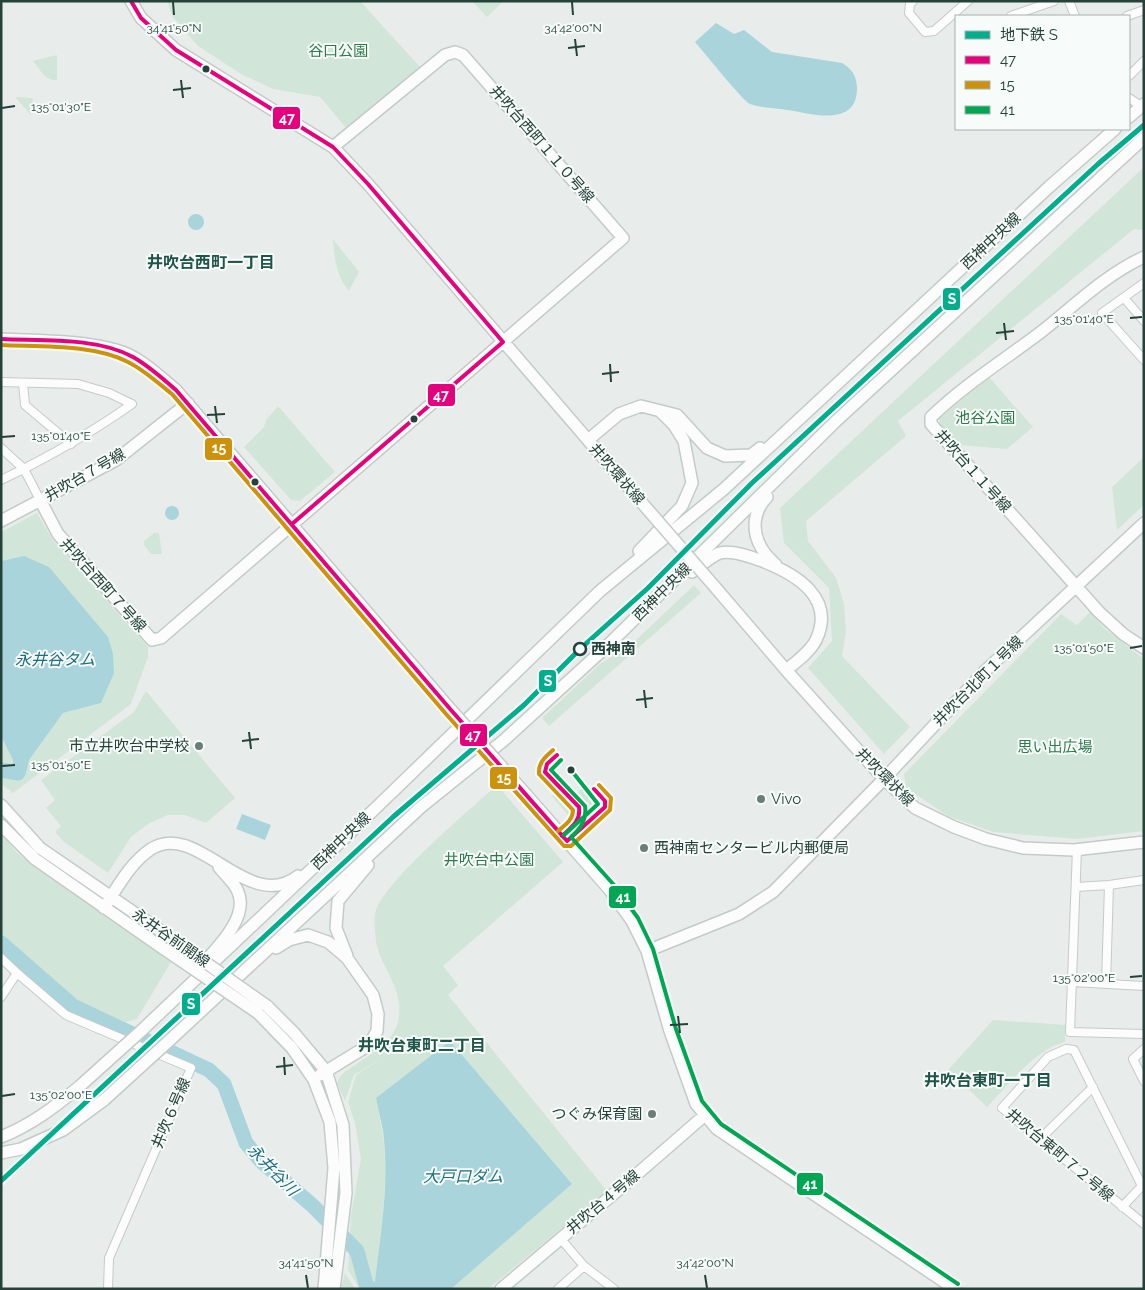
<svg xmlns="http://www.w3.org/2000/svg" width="1145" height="1290" font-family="Raleway,'Noto Sans JP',sans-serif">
<rect width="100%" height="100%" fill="#e8edeb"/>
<path fill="#d1e6d8" d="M167,1H360L420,67L347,129L320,97L273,89L241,74L198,46L172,16Z
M472,1H504L487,17Z
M57,55V80C44,81 41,70 33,61Z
M15,97L33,98L31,115Z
M1144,167V230L1134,229L898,421L906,436L806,521L808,541L836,578L844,604L846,631L842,656L910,727L884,754L808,668L832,641L829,588L784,543L780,508Z
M333,239L359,272L349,291C336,276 334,257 333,239Z
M989,377L1033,427L1007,449L958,445L940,426L939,417Z
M278,406L335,472L300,501L291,500L244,447L264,427L266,420Z
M1144,457V505L1117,530L1112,487Z
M37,513L52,539L148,647V657L131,704L13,793L1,784V736L14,762L27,763L63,713L101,703L24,556L1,561V532Z
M154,533H159L162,554H151L144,545V541Z
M694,585L701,593L549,726L542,718L600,664L633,643Z
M1090,612L1105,629L1144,659V831L1077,839L993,832L948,816L906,788L904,774L1061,614L1077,625Z
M146,691L235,798L206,823L185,815H168L148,824L131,837L108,873L64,842L55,832L61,826L46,808L55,800L41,780L134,712Z
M497,785L563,862L443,966L458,985L448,995L607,1191L488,1289H451L572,1184L376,1098C380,1119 385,1140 385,1162C386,1204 379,1247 374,1289H360L348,1270L351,1215L361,1159L355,1123L348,1102L356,1075L384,1057L354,1075L345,1101L337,1083C342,1071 346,1072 355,1065C374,1052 396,1041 399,1016C403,987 380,967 376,941C375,932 374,922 375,914C381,883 471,809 497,785Z
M585,785L599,802V809L595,812L589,811L587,803L577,793Z
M555,793L572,811L574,818L572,820L552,796Z
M1,834L17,853L171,962L137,1019L126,1022L77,1004L1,936Z
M993,1020L1066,1025L1065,1042C1035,1049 1009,1085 987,1107L948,1070Z
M345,1273L355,1289H341Z"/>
<path fill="#a9d4db" d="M716,23L734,34L744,30L772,52L842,63C852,69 856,75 857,87C858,128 812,114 788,110C776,108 761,108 750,104C743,101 703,51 695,42Z
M188 222a8 8 0 1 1 16 0a8 8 0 1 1-16 0Z
M165 513a7 7 0 1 1 14 0a7 7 0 1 1-14 0Z
M24,556L49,567L108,637L113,654L114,673L101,703L63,713L27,763L14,762L1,736V561Z
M242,814L271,825L265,840L236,829Z
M450,1041L572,1184L451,1289H374C380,1237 390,1184 383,1131C381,1120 378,1109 376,1098Z"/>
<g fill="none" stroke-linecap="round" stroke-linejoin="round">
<path stroke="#a9d4db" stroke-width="15" d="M1,770L18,773L21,762L20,742
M1,943L73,1006L209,1070L224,1084L246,1143L261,1161L313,1206L357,1251L366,1284L370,1289"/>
<defs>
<path id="street" d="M913,1L910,4L909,13L925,32L934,31L968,1
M1069,1L1075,16
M1011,16L1054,1
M1127,16L1144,10
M1129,76L1144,61
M1129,98L1141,106
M1144,283L1102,313L1144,360
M1124,298L1144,321
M1,382L78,384L109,393L132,404C91,433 47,458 1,480
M23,383L25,405L71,444
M1,448L24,469L40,500
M1077,849L1070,1032L1144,1034
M1076,887L1109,885L1144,880
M1,958L17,973L1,997
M17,973L66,1015L191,1068L109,1258L108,1289
M1072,982L1144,986
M1106,984L1109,885
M1144,1049L1133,1059L1144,1081
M1040,1139L1093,1087
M1122,1207L1142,1186L1074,1050L1066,1049L1048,1057L1002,1108L1144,1224
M560,1238L584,1266L614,1289
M558,1289L584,1266"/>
<path id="secondary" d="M131,1L141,18L176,50L333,147L368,184L649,511
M1129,117L1144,104
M1144,257C1105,275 1074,306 1041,332C1004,360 964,385 931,417V424L1099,612L1123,634L1144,648
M1,339C39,341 79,340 116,350C139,356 158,375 176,390L451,710
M588,440L619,414L641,406L677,415L707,448L725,456L751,455L760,448
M767,497C754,510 751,530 761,547C764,554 771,560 776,565
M40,500L58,534L152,640L161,638L623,238L463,55L455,52L445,55L333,147
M1,521L116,460L188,403
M639,551L682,506L692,483L684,441L674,425L660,411
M692,572C699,567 713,555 720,553C731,550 752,557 762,561C796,574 836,598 816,640C810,652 796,662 786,670
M715,587L786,670L884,779L915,808L954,827L986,839L1023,848L1074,850L1144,842
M500,765L609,889L632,921L647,951L670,1031L696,1104L717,1129L955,1289
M1,805L40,848L171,938
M1,825L35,859L164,949
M104,908C117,888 130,863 151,849C197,819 248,915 298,876
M276,948L289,940L308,935L328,942L347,958L373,995L378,1014L377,1031L369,1045L320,1075
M647,951L739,914L773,892L884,779L985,671L1144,523
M347,956L336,928L338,901L368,865
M209,957C223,942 248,914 238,892C235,883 224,874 219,867
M267,1006L294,1033L326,1071L343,1125L346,1193L334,1289
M258,1013L292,1048L314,1080L330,1122L334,1168L324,1289
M141,1031L354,829L600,591L724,489L1049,187L1115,129
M171,1039L421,807L503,741L606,647L836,421L1144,138
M1,1137C31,1125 55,1107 80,1086
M1,1153L21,1149L63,1130L104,1100
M501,1289L636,1175L705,1115"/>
</defs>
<use href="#street" stroke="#c5cac8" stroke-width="10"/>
<use href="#secondary" stroke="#c3cbc8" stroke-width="14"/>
<use href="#street" stroke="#fcfcfc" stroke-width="8"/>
<use href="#secondary" stroke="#fcfcfc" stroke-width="11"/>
<defs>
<path id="secondary-bridge" d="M649,511L715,587
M451,710L500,765
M171,938L267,1006
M164,949L258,1013
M80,1086L141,1031
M104,1100L171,1039"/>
</defs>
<use href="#secondary-bridge" stroke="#c3cbc8" stroke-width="14" stroke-linecap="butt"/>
<use href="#secondary-bridge" stroke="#fcfcfc" stroke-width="11"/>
<defs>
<path id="bus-1" d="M131,1L141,18L176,50L333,147L368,184L503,342L292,524
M1,339C42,341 97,337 133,357C149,366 162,378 176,390L451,710L567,841L605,807V801L594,789
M557,755L547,764L545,772L579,807C581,821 572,827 562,836"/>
<path id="bus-2" d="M1,345C40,347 93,344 128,362C144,370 158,383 172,394L446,714L564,846H571L610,810L611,798L599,785
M553,750C545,757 538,763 539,774L573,810C573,820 565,825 558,831"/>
<path id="bus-3" d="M561,760L551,770L585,806C587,820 581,828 571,837L614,885L638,918L653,949L676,1029L702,1101L721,1124L958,1284
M564,835L598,804L571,770"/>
</defs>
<use href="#bus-1" stroke="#f7fbf9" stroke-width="8"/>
<use href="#bus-2" stroke="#f7fbf9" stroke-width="8"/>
<use href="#bus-3" stroke="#f7fbf9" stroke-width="8"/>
<use href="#bus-1" stroke="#e5007d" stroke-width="4"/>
<use href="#bus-2" stroke="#cd920c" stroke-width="4"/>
<use href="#bus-3" stroke="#00a651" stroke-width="4"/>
<defs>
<path id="metro-1" d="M1,1181L393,817L524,705L580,649L648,588L752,483L1098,164L1144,125"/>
</defs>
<use href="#metro-1" stroke="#f7fbf9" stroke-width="9"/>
<use href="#metro-1" stroke="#00ae8e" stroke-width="5"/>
</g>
<path fill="none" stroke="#24423a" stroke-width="2" d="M173,2L174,15M572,2L573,15M575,39L577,56M568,48L585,46M181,80L183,98M173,90L191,88M2,108L15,106M1130,318L1142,317M1004,323L1006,340M996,333L1014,331M610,364L611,382M602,374L619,372M215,406L217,423M207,415L225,414M2,437L15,436M1130,648L1142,646M644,690L646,708M636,700L653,698M249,732L251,749M242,741L259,739M2,766L15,765M1130,977L1142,976M678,1016L680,1033M670,1025L688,1024M284,1057L285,1075M276,1067L293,1065M2,1096L15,1094M306,1275L308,1288M705,1275L707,1288"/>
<g fill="#24423a" stroke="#f7fbf9" stroke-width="2">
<circle cx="206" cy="69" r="4.5"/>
<circle cx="414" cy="419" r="4.5"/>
<circle cx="255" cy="482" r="4.5"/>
<circle cx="571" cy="770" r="4.5"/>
</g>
<circle fill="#f7fbf9" stroke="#24423a" stroke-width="2.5" cx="580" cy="649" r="6"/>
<g fill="#697e78" stroke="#f7fbf9" stroke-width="2">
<circle cx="199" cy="746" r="5"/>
<circle cx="761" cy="799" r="5"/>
<circle cx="644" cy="848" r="5"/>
<circle cx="652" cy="1114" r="5"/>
</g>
<g text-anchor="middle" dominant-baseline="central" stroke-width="4" stroke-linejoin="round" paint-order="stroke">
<g font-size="15" fill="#2d7a4b" stroke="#f7fbf9">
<text x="338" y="51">谷口公園</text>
<text x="985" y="418">池谷公園</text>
<text x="1055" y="747">思い出広場</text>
<text x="489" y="860">井吹台中公園</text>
</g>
<g font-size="15" fill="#24423a" stroke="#f7fbf9">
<text transform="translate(542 144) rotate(49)">井吹台西町１１０号線</text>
<text transform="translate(991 241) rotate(-43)">西神中央線</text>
<text transform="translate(973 471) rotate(48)">井吹台１１号線</text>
<text transform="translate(617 474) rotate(49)">井吹環状線</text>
<text transform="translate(85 475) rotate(-30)">井吹台７号線</text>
<text transform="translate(103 585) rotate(48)">井吹台西町７号線</text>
<text transform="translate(662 592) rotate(-45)">西神中央線</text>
<text transform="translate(978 681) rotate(-45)">井吹台北町１号線</text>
<text transform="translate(885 777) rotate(45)">井吹環状線</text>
<text transform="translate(341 841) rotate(-44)">西神中央線</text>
<text transform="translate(171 938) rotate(35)">永井谷前開線</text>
<text transform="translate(171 1113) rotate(-67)">井吹６号線</text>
<text transform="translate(1060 1155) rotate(40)">井吹台東町７２号線</text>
<text transform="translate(603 1202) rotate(-40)">井吹台４号線</text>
</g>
<g font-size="15" font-weight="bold" fill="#24423a" stroke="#f7fbf9" text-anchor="start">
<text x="591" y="649">西神南</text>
</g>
<g font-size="15" fill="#24423a" stroke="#f7fbf9" text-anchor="end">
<text x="189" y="746">市立井吹台中学校</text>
<text x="771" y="799" text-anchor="start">Vivo</text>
<text x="654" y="848" text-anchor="start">西神南センタービル内郵便局</text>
<text x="642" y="1114">つぐみ保育園</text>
</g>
<g font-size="16" font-weight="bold" fill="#1f5548" stroke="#f7fbf9">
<text x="211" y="262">井吹台西町一丁目</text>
<text x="422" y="1045">井吹台東町二丁目</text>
<text x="988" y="1080">井吹台東町一丁目</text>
</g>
<g font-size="16" font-style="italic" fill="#1c6f80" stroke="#f7fbf9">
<text x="55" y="659">永井谷タム</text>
<text transform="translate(273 1170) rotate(46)">永井谷川</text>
<text x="463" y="1176">大戸口ダム</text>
</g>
</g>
<g font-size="12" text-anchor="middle" fill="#24423a" stroke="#f7fbf9" stroke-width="4" stroke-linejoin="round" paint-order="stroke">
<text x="174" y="32">34°41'50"N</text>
<text x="573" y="32">34°42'00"N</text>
<text x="61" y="111">135°01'30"E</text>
<text x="1084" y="323">135°01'40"E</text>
<text x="61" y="440">135°01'40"E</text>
<text x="1084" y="652">135°01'50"E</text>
<text x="61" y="769">135°01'50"E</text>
<text x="1084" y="982">135°02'00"E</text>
<text x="61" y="1099">135°02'00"E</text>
<text x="306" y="1267">34°41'50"N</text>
<text x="705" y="1267">34°42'00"N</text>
</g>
<g stroke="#f7fbf9" stroke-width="2">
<rect x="272" y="106" width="29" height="24" rx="5" fill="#e5007d"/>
<rect x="942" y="287" width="19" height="24" rx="5" fill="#00ae8e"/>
<rect x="427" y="383" width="29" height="24" rx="5" fill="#e5007d"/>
<rect x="204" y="437" width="29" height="24" rx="5" fill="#cd920c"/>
<rect x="538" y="669" width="19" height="24" rx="5" fill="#00ae8e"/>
<rect x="459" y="723" width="29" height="24" rx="5" fill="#e5007d"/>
<rect x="489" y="766" width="29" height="24" rx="5" fill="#cd920c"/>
<rect x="608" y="885" width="29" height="24" rx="5" fill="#00a651"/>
<rect x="181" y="992" width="20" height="24" rx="5" fill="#00ae8e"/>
<rect x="796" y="1172" width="28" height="24" rx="5" fill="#00a651"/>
</g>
<g font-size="14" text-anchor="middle" font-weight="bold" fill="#fff">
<text x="287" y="123">47</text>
<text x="952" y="304">S</text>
<text x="441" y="400">47</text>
<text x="219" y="453">15</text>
<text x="548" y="686">S</text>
<text x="473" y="740">47</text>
<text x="504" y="783">15</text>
<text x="623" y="902">41</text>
<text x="191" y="1009">S</text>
<text x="810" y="1189">41</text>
</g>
<rect width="1145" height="1290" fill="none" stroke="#24423a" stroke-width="5"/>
<rect x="955" y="15" width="175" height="115" fill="#f7fbf9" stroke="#a3b1ad"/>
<rect x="965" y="31" width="25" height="8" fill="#00ae8e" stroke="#a3b1ad"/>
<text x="1000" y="40" font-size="15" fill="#24423a">地下鉄 S</text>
<rect x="965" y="56" width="25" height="8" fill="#e5007d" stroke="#a3b1ad"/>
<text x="1000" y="65" font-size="15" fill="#24423a">47</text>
<rect x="965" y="81" width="25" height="8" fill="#cd920c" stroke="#a3b1ad"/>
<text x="1000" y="90" font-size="15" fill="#24423a">15</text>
<rect x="965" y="106" width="25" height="8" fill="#00a651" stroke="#a3b1ad"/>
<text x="1000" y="115" font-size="15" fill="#24423a">41</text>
</svg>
